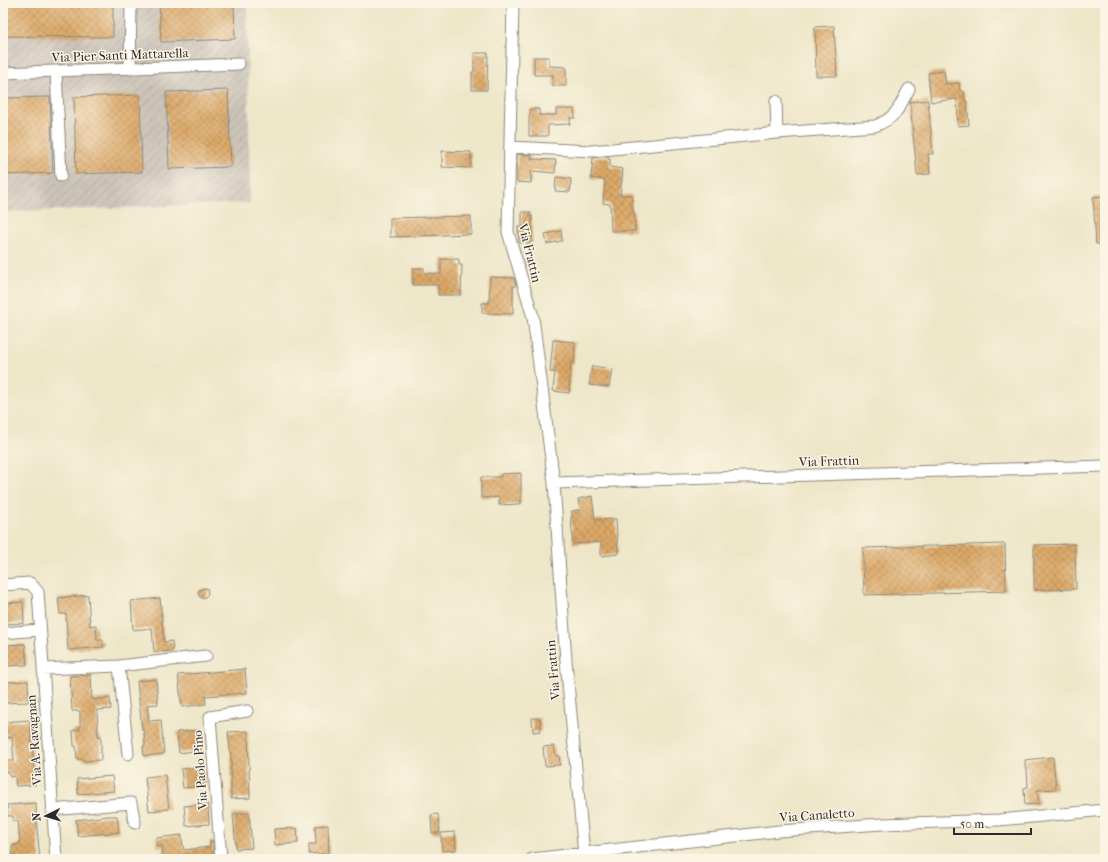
<svg xmlns="http://www.w3.org/2000/svg" width="1108" height="862" font-family="'IM FELL French Canon',serif">
<defs>
<pattern id="industrial-furrows" width="10" height="10" patternUnits="userSpaceOnUse"><rect width="10" height="10" fill="#cbc3b8"/><path d="M-1 1l2-2M0 10L10 0M9 11l2-2" fill="none" stroke="#aea89e"/></pattern>
<pattern id="building-cross-hatch" width="8" height="8" patternUnits="userSpaceOnUse"><rect width="8" height="8" fill="#dda968"/><path d="M0 0l8 8M0 8l8-8" fill="none" stroke="#b38a56"/></pattern>
</defs>
<rect width="100%" height="100%" fill="#fcf5e5"/>
<filter id="ink" filterUnits="userSpaceOnUse"><feTurbulence type="fractalNoise" baseFrequency=".025" numOctaves="2"/><feDisplacementMap in="SourceGraphic" scale="8" xChannelSelector="R" yChannelSelector="G"/><feConvolveMatrix kernelMatrix="1 2 1 2 8 2 1 2 1" color-interpolation-filters="sRGB"/></filter>
<filter id="wash" filterUnits="userSpaceOnUse"><feTurbulence type="fractalNoise" baseFrequency=".012" numOctaves="4" result="noise"/><feDisplacementMap in="SourceGraphic" scale="16" xChannelSelector="R" yChannelSelector="G"/><feGaussianBlur stdDeviation="0.9" result="paint"/><feColorMatrix in="noise" values="0 0 0 0 0 0 0 0 0 0 0 0 0 0 0 0 0 1.4 0 .05"/><feComposite in="paint" operator="in"/></filter>
<g filter="url(#wash)">
<rect width="100%" height="100%" fill="#ede6c8"/>
<path fill="url(#industrial-furrows)" d="M3,3H247L250,203L3,212Z"/>
<g id="blocks">
<path fill="url(#building-cross-hatch)" d="M3,3H113V37L3,36Z
M159,3H234L235,39L161,42Z
M834,26L837,76H816L815,27Z
M474,53H488L487,90H472V72H474Z
M534,57H549V66L566,67V86H553V75H534Z
M944,71L946,84L959,83L960,91H964L965,101H967L969,125L958,126L957,99L931,102L928,73Z
M228,90L231,167L169,169L166,92Z
M140,95L142,172L76,174L74,97Z
M50,97L53,173L3,175V98Z
M928,100L933,154H928L930,174L917,175L910,102Z
M530,109H539V115H556V109H574L575,118H570V124L548,125V136H529V115H530Z
M442,151L471,152V168L442,167Z
M517,154L532,155L531,159L556,160L555,173L531,171V183L517,182Z
M609,156L608,159H610V167L623,169L620,195H632V211H634L635,231H611L610,204L603,203L605,180L591,178L593,158Z
M556,177L571,179L570,192L555,191Z
M1105,196V244H1096L1093,197Z
M522,212H530V216H532V243H519L518,227H522Z
M471,216V234L390,237V218Z
M561,231L562,241L547,244L545,234Z
M441,259H459V265H462L461,295H438V285H413V268H424V273L441,274Z
M490,277L514,278L516,286H513V314L482,313V303H489Z
M553,340L575,342L574,363H571L569,393L553,391L555,372H550Z
M592,366L612,369L609,387L589,385Z
M521,473V504L499,505V497L481,498V477H501V474Z
M592,496L595,520L616,519L618,554L601,556V542L573,544L571,517H572V511L580,510L578,499Z
M1005,544L1006,591L864,595L863,548Z
M1075,544L1076,589L1034,590V545Z
M207,588L208,594L205,597L202,598L199,596L198,592L201,589Z
M88,595L90,626L96,625L97,640H103V647L68,650L66,614H60L58,598Z
M160,598L164,642L172,641L173,651L154,652L152,628L133,630L131,601Z
M23,602L24,623L3,624V603Z
M25,644L27,665L5,666L4,645Z
M245,669L247,693L205,696L206,704L182,707L178,675Z
M91,675L92,700L110,698L111,709L97,710L98,736H101V760L83,761V759H77L76,746H74L73,730H80V711H72L70,676Z
M156,679L158,704L147,705L149,721L161,720L164,754L144,756L143,746H145L144,730H142L137,681Z
M28,681L29,702L3,703V684H6V682Z
M532,718H540L541,731L533,732Z
M30,720L35,785L16,786L15,776L10,777L9,772H5V761H14L12,737L7,738V731L3,732V722Z
M200,730L202,750L179,753L177,732Z
M248,731L250,798L231,799V758L228,732Z
M554,746L556,756H559L560,765L545,766L543,747Z
M1053,757L1056,789L1037,790L1039,804L1025,805L1024,788L1028,787L1027,768H1025V760Z
M204,767L206,786L183,788L181,769Z
M165,775L169,809L149,811L145,777Z
M112,776L114,791L78,794L77,779Z
M36,803L37,829L40,859H13L12,846L20,844L18,821H13V816H8L7,805Z
M208,804L209,824L186,826L184,806Z
M249,813L252,848L236,849L233,814Z
M438,814L440,833H432L431,815Z
M109,816H117L119,832L78,836L76,820Z
M328,825L329,853L309,854V844H316L315,826Z
M297,828L298,843L275,845L274,829Z
M455,832L456,850L442,851L441,833Z
M181,835L184,850L210,847V841H213V859H164L162,846L157,847L156,838Z"/>
</g>
</g>
<g filter="url(#ink)">
<use href="#blocks" fill-opacity="0" stroke="#8c887a" stroke-width="1"/>
<g fill="none" stroke-linecap="round" stroke-linejoin="round">
<defs>
<path id="minor" d="M513,3L508,232L533,317L554,483L566,661L584,854
M130,69L131,3
M56,71L61,176
M3,73L239,64
M776,101L777,133
M510,147L592,151L777,133L875,126C897,117 898,109 909,89
M554,483L1105,466
M3,585L30,583L38,592L56,859
M3,633L40,630
M119,666L128,754
M43,669L119,666L206,656
M52,810L131,803L135,823
M221,859L210,717L247,711
M532,859L779,831L882,824L999,820L1105,810"/>
</defs>
<use href="#minor" stroke="#8c887a" stroke-width="13"/>
<use href="#minor" stroke="#fff" stroke-width="11"/>
</g>
</g>
<g text-anchor="middle" dominant-baseline="central" stroke-width="3" stroke-linejoin="round" paint-order="stroke">
<g font-size="13" fill="#2b2b2b" stroke="#fcf5e5">
<text transform="translate(120 55) rotate(-2)">Via Pier Santi Mattarella</text>
<text transform="translate(530 253) rotate(76)">Via Frattin</text>
<text transform="translate(829 461) rotate(-2)">Via Frattin</text>
<text transform="translate(553 670) rotate(-95)">Via Frattin</text>
<text transform="translate(34 740) rotate(-94)">Via A. Ravagnan</text>
<text transform="translate(200 770) rotate(-94)">Via Paolo Pino</text>
<text transform="translate(817 815) rotate(-4)">Via Canaletto</text>
</g>
</g>
<rect width="1108" height="862" fill="none" stroke="#fcf5e5" stroke-width="16"/>
<g transform="translate(46 816) rotate(265)" stroke="#fcf5e5" stroke-width="3" paint-order="stroke">
<path d="M0-3L7 15L0 10L-7 15Z" fill="#2b2b2b"/>
<text y="-6" font-size="11" font-weight="bold" text-anchor="middle" fill="#2b2b2b">N</text>
</g>
<path d="M954 828v6h77v-6" fill="none" stroke="#2b2b2b" stroke-width="2"/>
<text x="960" y="828" font-size="12" fill="#2b2b2b" stroke="#fcf5e5" stroke-width="3" paint-order="stroke">50 m</text>
</svg>
